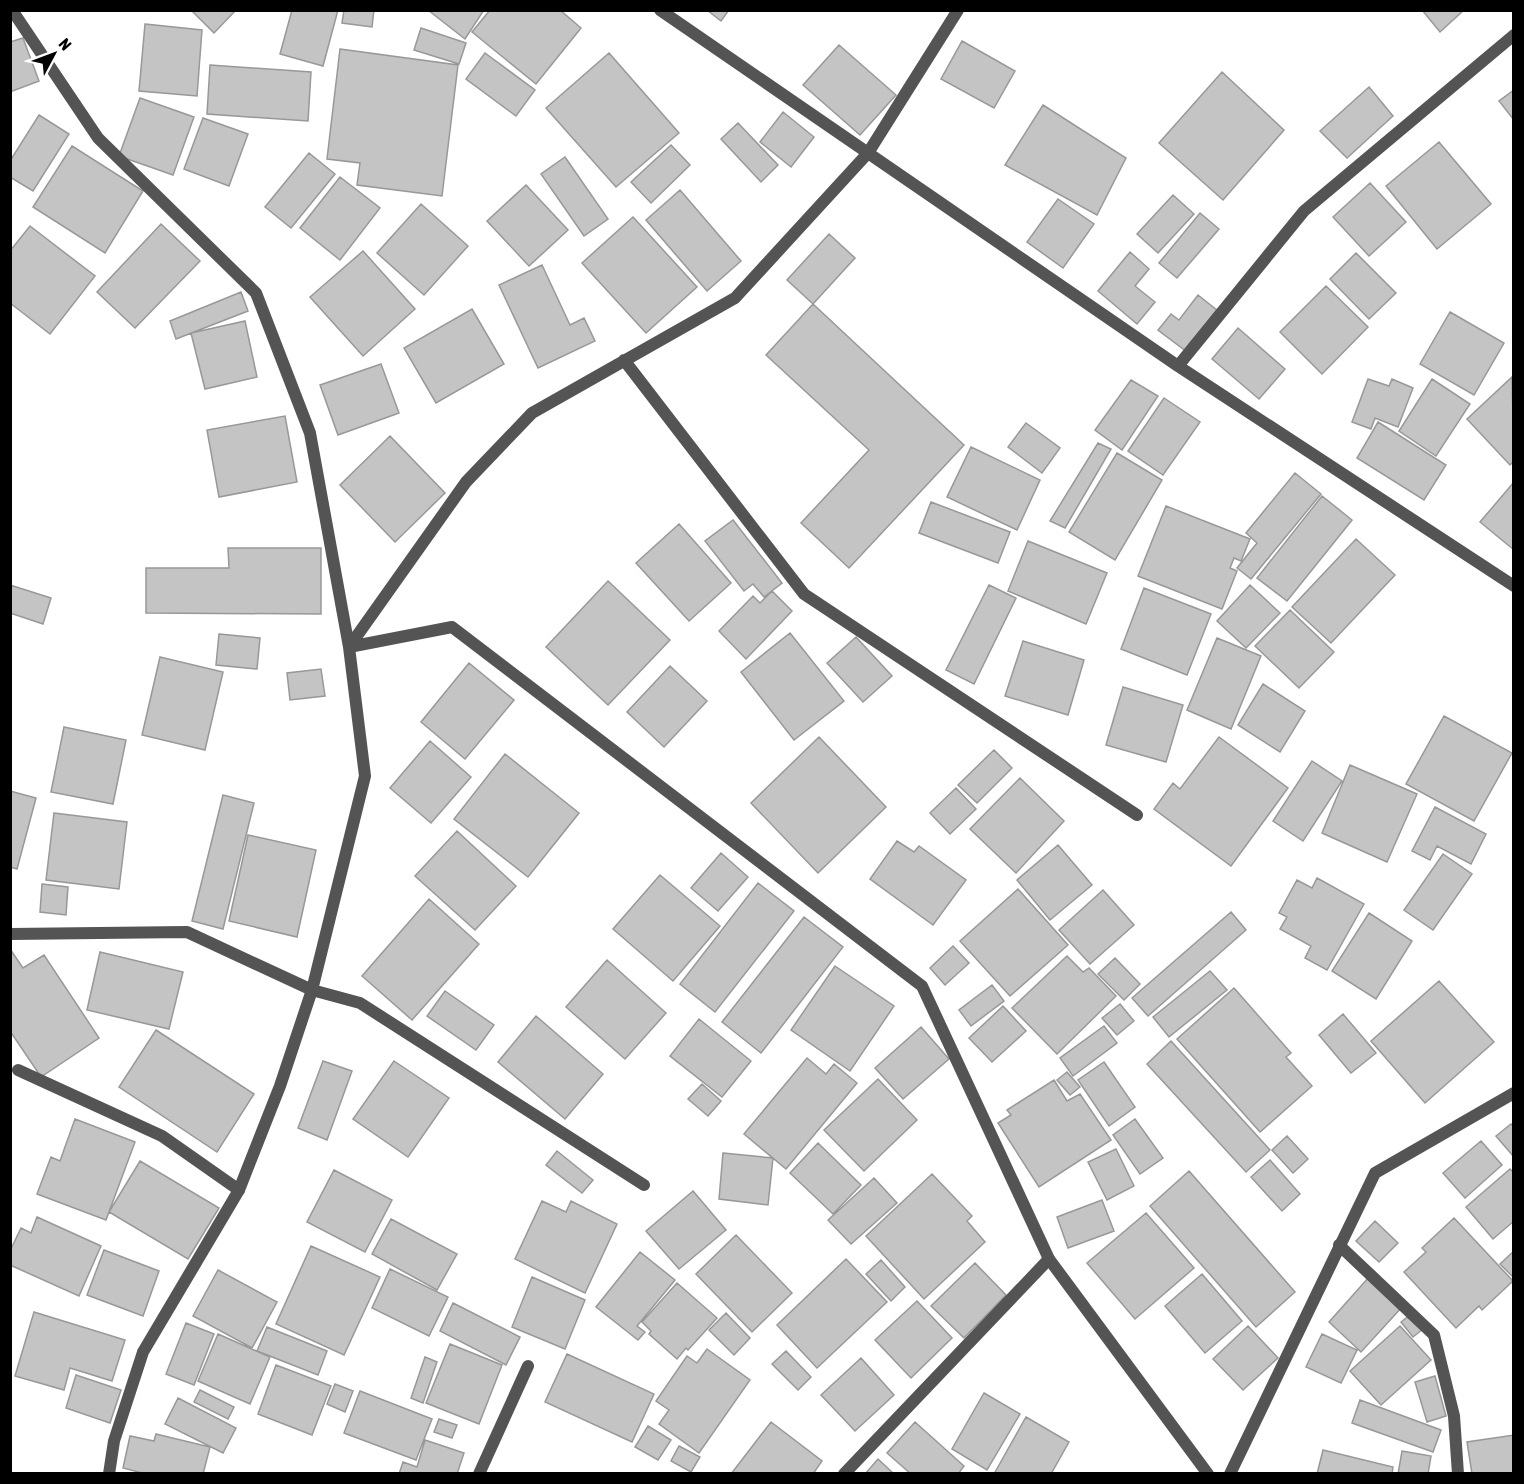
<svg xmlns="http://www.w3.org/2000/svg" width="1524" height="1484" font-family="'Asap Condensed',sans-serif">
<rect width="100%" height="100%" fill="#fff"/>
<path fill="#c4c4c4" stroke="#989898" stroke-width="1.5" d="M191,10H236L214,33Z
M292,10H338L323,66L280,54Z
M344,10H374L372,27L342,23Z
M428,10H484L465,39Z
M490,10H560L581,28L536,84L472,32Z
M707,10H729L721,21Z
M1422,10H1464L1440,32Z
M145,24L202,30L197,96L139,91Z
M421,28L466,43L459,64L414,50Z
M23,38L39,81L10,92V42Z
M962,41L1015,71L994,108L941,79Z
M839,45L896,95L860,135L803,85Z
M340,49L458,65L442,196L357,185L360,163L327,159Z
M485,53L535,90L516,116L466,79Z
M609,53L679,133L616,187L546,108Z
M210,65L311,72L308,121L207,114Z
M1222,72L1284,130L1223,200L1159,143Z
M1369,87L1393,116L1347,158L1320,131Z
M1514,90V120L1499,101Z
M140,98L194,117L173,175L119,156Z
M1043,105L1126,158L1097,215L1005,165Z
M783,112L814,137L791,167L760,142Z
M39,115L69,134L33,191L10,177V161Z
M203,118L248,134L229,186L184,169Z
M738,123L778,165L761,182L721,139Z
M1439,142L1491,204L1437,249L1386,186Z
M671,145L690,165L651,203L631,182Z
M72,146L143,191L105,253L33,207Z
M309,153L335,174L291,228L265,207Z
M565,157L608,219L584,236L541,174Z
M340,177L380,208L340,260L300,228Z
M1370,183L1406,222L1369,256L1333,217Z
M526,185L568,230L529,266L487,221Z
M680,190L741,261L707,291L646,220Z
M1173,195L1194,214L1158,253L1137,234Z
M1058,199L1094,224L1063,268L1027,242Z
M421,204L468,246L424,295L377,253Z
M1200,213L1219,229L1177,278L1159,263Z
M633,217L697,287L646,333L582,263Z
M161,224L200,261L135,328L97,292Z
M30,226L95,276L50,334L10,303V251Z
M829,234L855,258L813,304L787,280Z
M363,251L415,309L363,356L310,297Z
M1130,252L1149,269L1135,286L1155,302L1137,324L1098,291Z
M1356,253L1396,293L1369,319L1330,279Z
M542,265L570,325L584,318L595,341L538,368L499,285Z
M1326,286L1368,327L1322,374L1280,332Z
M241,292L248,311L176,339L170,321Z
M1198,295L1218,311L1187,352L1158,330L1171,314L1179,320Z
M813,304L964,445L849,568L801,523L869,450L766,355Z
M472,309L504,364L436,403L404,348Z
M1450,312L1504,343L1474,395L1420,364Z
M245,321L257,377L205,389L191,333Z
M1238,328L1285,369L1259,399L1212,359Z
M381,364L399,413L338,435L320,385Z
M1512,377L1514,461L1510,465L1467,419Z
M1368,379L1389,386L1392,379L1413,388L1398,427L1375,418L1371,429L1352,422Z
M1432,379L1470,404L1436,456L1399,431Z
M1131,380L1158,396L1122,450L1095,430Z
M1164,398L1200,422L1163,475L1128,451Z
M285,416L297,482L219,497L207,430Z
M1378,422L1446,465L1424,500L1357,458Z
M1026,423L1060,448L1042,473L1008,447Z
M390,436L445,493L395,542L340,485Z
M1098,443L1111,449L1065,528L1050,521Z
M971,447L1040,480L1017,530L947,497Z
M1117,453L1162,480L1115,560L1069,532Z
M1295,473L1321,494L1251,579L1237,568L1257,543L1246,533Z
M1514,482V550L1480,522Z
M1322,496L1352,520L1287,601L1257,578Z
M931,502L1010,532L998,563L919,533Z
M1166,506L1250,539L1241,561L1234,558L1230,568L1237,571L1222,609L1138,576Z
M733,520L782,583L764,597L753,584L744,591L705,541Z
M679,524L731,583L689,621L636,563Z
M1356,539L1395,575L1331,643L1292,607Z
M1028,541L1107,573L1086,624L1008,591Z
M228,548H321V614L146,613V568H229Z
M608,581L670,640L608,705L546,647Z
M10,585L51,598L43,624L10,613Z
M989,585L1016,598L974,684L946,670Z
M1250,585L1280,613L1246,648L1217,621Z
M1144,588L1211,614L1187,675L1121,649Z
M772,591L792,611L746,659L719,631L753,596L760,603Z
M1290,610L1334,652L1299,688L1255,646Z
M790,633L844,701L794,740L741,672Z
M219,634L260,638L257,669L216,665Z
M856,637L892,676L863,702L827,663Z
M1217,638L1261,656L1231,729L1187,710Z
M1023,641L1084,660L1068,715L1005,696Z
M160,657L223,672L205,750L142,735Z
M469,663L514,700L465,759L421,722Z
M670,666L707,701L664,747L627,712Z
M321,669L325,696L290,700L287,673Z
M1263,684L1305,711L1280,752L1238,725Z
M1123,687L1183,705L1166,762L1106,745Z
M1444,716L1512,753L1474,821L1406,784Z
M64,727L126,740L113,804L51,792Z
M819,737L886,807L818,873L751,803Z
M1219,737L1288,788L1231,866L1154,809L1173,783L1180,789Z
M430,741L471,777L431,823L390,788Z
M994,750L1012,768L977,803L958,785Z
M505,754L579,813L528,877L454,819Z
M1312,761L1342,781L1303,841L1273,821Z
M1350,765L1417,794L1387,862L1322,833Z
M1020,778L1064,821L1016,873L970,829Z
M956,788L976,809L950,834L930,813Z
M10,791L36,798L17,869L10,867Z
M223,795L254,803L223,929L192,921Z
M1435,807L1486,834L1471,864L1437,846L1430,860L1412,851Z
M54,813L127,822L119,889L46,880Z
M457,831L516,886L475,930L415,876Z
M248,835L316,850L297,937L229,921Z
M897,841L914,852L919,846L966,880L933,925L870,879Z
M1058,845L1092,885L1050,920L1017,880Z
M721,853L748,877L718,911L691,888Z
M1443,854L1472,874L1433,930L1404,910Z
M660,875L720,926L673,981L613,929Z
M1317,878L1364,904L1327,970L1305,958L1311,946L1280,929L1287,917L1279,913L1297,880L1312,888Z
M758,883L794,911L715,1012L680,984Z
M42,884L68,887L66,915L40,912Z
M1018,889L1068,945L1010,996L960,941Z
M1103,890L1134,925L1090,964L1059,930Z
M429,899L479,944L412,1020L362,976Z
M1231,912L1246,930L1148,1016L1132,998Z
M1369,913L1412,941L1376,999L1332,971Z
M804,917L843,947L761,1053L722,1022Z
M953,946L969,963L945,985L930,968Z
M10,949L23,968L44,955L99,1038L41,1077L10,1031Z
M100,952L183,972L169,1029L87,1010Z
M1067,956L1083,972L1089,968L1116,996L1057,1054L1012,1008Z
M1115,958L1140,984L1124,1000L1098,974Z
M607,960L666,1013L625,1059L566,1007Z
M835,966L894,1006L850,1071L791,1030Z
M1210,971L1227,990L1169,1037L1153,1017Z
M1439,981L1494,1042L1425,1103L1371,1041Z
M992,985L1004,1001L971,1026L959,1010Z
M1234,988L1291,1053L1286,1057L1312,1086L1260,1132L1177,1039Z
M445,991L494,1025L476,1050L427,1016Z
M1120,1004L1134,1021L1117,1035L1102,1018Z
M1003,1006L1026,1031L992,1062L969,1038Z
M1343,1014L1376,1053L1351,1073L1319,1035Z
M536,1016L603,1074L565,1119L498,1062Z
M699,1019L751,1061L722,1097L670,1056Z
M1104,1026L1117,1043L1073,1076L1060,1058Z
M921,1027L949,1059L903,1099L875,1068Z
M156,1030L254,1094L217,1152L119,1087Z
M1171,1041L1270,1150L1246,1172L1147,1064Z
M807,1058L826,1074L834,1064L857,1083L786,1169L744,1134Z
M323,1061L352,1071L327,1140L298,1128Z
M394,1061L449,1098L408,1157L353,1119Z
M1104,1062L1135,1107L1109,1126L1078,1080Z
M1067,1072L1080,1087L1070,1095L1057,1080Z
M878,1079L917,1120L864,1171L824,1130Z
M1054,1080L1067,1101L1080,1094L1111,1140L1039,1187L998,1123L1011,1115L1007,1110Z
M702,1084L721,1101L708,1116L688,1099Z
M75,1119L135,1142L106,1220L37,1194L51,1157L60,1161Z
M1135,1119L1163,1158L1140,1174L1113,1135Z
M1511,1124L1514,1127V1157L1496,1136Z
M1287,1136L1308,1159L1293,1173L1272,1150Z
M1481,1141L1502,1165L1465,1198L1443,1173Z
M818,1143L861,1185L833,1214L790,1173Z
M1116,1149L1134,1186L1107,1200L1088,1162Z
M557,1151L593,1180L582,1193L546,1165Z
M723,1153L773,1158L768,1205L719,1199Z
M1270,1160L1300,1194L1282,1211L1251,1177Z
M140,1161L219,1208L188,1259L109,1212Z
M1510,1169L1514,1173V1221L1493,1239L1466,1207Z
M334,1170L392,1200L365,1252L307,1222Z
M1189,1171L1295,1292L1256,1327L1150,1206Z
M932,1174L972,1216L967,1221L985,1242L924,1299L866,1236Z
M874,1178L897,1203L851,1244L828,1220Z
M693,1191L726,1230L679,1269L646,1231Z
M1102,1200L1114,1231L1068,1248L1057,1217Z
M542,1201L566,1212L571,1201L617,1224L585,1293L515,1259Z
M1146,1213L1194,1268L1135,1319L1087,1263Z
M37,1217L101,1246L79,1296L10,1265V1251L21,1228L31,1233Z
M1454,1218L1513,1281L1482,1310L1479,1306L1456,1328L1404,1272L1426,1252L1422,1248Z
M391,1219L457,1254L437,1290L372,1254Z
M1375,1221L1398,1243L1379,1262L1356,1241Z
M736,1235L792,1293L752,1332L696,1274Z
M311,1246L380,1277L344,1355L276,1324Z
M104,1250L159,1271L143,1316L87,1295Z
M1514,1251V1278L1500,1264Z
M640,1252L675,1280L637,1326L645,1332L638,1340L596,1307Z
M846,1259L887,1302L817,1368L777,1325Z
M881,1260L905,1287L891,1301L866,1274Z
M975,1263L1006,1295L964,1338L931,1306Z
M390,1269L448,1297L429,1336L372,1308Z
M218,1270L277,1302L252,1348L193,1316Z
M1202,1274L1242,1321L1205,1353L1165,1306Z
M532,1277L585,1300L565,1349L512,1327Z
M1369,1277L1402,1307L1361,1352L1329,1322Z
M677,1283L717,1318L688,1350L686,1348L677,1359L649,1334L651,1331L642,1322Z
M917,1301L952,1338L911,1378L875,1340Z
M453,1303L520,1337L506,1365L440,1331Z
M34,1312L125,1340L112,1381L70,1368L64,1390L15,1376Z
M726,1313L750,1338L734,1355L709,1330Z
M1411,1314L1423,1329L1413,1337L1401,1322Z
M186,1323L214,1334L194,1385L166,1374Z
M1248,1326L1278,1358L1243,1390L1213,1359Z
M1400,1326L1431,1360L1381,1405L1350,1371Z
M267,1327L327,1351L318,1375L257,1351Z
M218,1334L270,1357L250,1404L198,1381Z
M1322,1334L1357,1350L1341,1383L1306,1367Z
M450,1344L502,1365L479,1424L426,1403Z
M707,1349L750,1380L699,1453L659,1424L669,1410L656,1401L687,1356L697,1363Z
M786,1351L811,1377L798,1390L772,1364Z
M567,1354L654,1394L632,1442L545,1402Z
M425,1357L437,1362L423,1403L411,1398Z
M861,1358L894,1395L855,1431L821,1395Z
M276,1365L331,1386L312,1435L258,1414Z
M76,1375L121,1390L110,1423L66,1408Z
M1435,1376L1446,1416L1427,1422L1415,1382Z
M335,1384L353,1391L345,1412L327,1404Z
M200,1390L234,1407L228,1419L194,1402Z
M360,1391L432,1419L416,1460L344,1433Z
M984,1393L1020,1414L987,1470L952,1449Z
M178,1398L236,1428L223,1453L165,1424Z
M1360,1400L1441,1430L1433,1452L1352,1423Z
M1026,1417L1069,1442L1051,1474H994Z
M439,1419L457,1425L452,1438L434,1432Z
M771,1422L822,1461L813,1474H731Z
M915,1422L964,1466L958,1474H911L887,1453Z
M648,1426L671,1440L658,1460L635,1447Z
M156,1434L210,1447L203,1474H146L123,1468L130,1436L154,1441Z
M1514,1435V1474H1472L1467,1442Z
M425,1440L464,1453L457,1474H399L403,1462L417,1467Z
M679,1446L700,1457L691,1472L671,1461Z
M1323,1450L1393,1467L1392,1474H1317Z
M1402,1451L1431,1456L1428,1474H1398Z
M878,1459L894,1474H865Z"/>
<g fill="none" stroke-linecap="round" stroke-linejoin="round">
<path stroke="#545454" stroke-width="12" d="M18,1070L162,1136L239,1190
M1339,1245L1434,1335L1454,1416L1458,1474
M479,1474L528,1366
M844,1474L1049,1259"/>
<path stroke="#545454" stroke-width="12" d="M12,10L98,138L256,293L310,433L349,647L365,776L312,990L280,1086L239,1190L143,1352L114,1441L109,1474
M660,10L1178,366L1514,586
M624,360L804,594L1137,815
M1178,366L1304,211L1514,35
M349,647L452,627L922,986L1049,1259L1208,1474
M349,647L466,482L532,413L735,298L868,153L958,10
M10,934L187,932L312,990L360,1003L644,1185
M1230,1474L1375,1173L1514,1093"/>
</g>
<rect width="1524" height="1484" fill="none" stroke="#000000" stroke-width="24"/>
<g transform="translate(54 54) rotate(49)" stroke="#ffffff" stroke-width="4.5" paint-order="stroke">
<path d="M0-4.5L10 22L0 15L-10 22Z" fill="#000000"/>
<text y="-9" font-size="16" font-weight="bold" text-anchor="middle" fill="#000000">N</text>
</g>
</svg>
